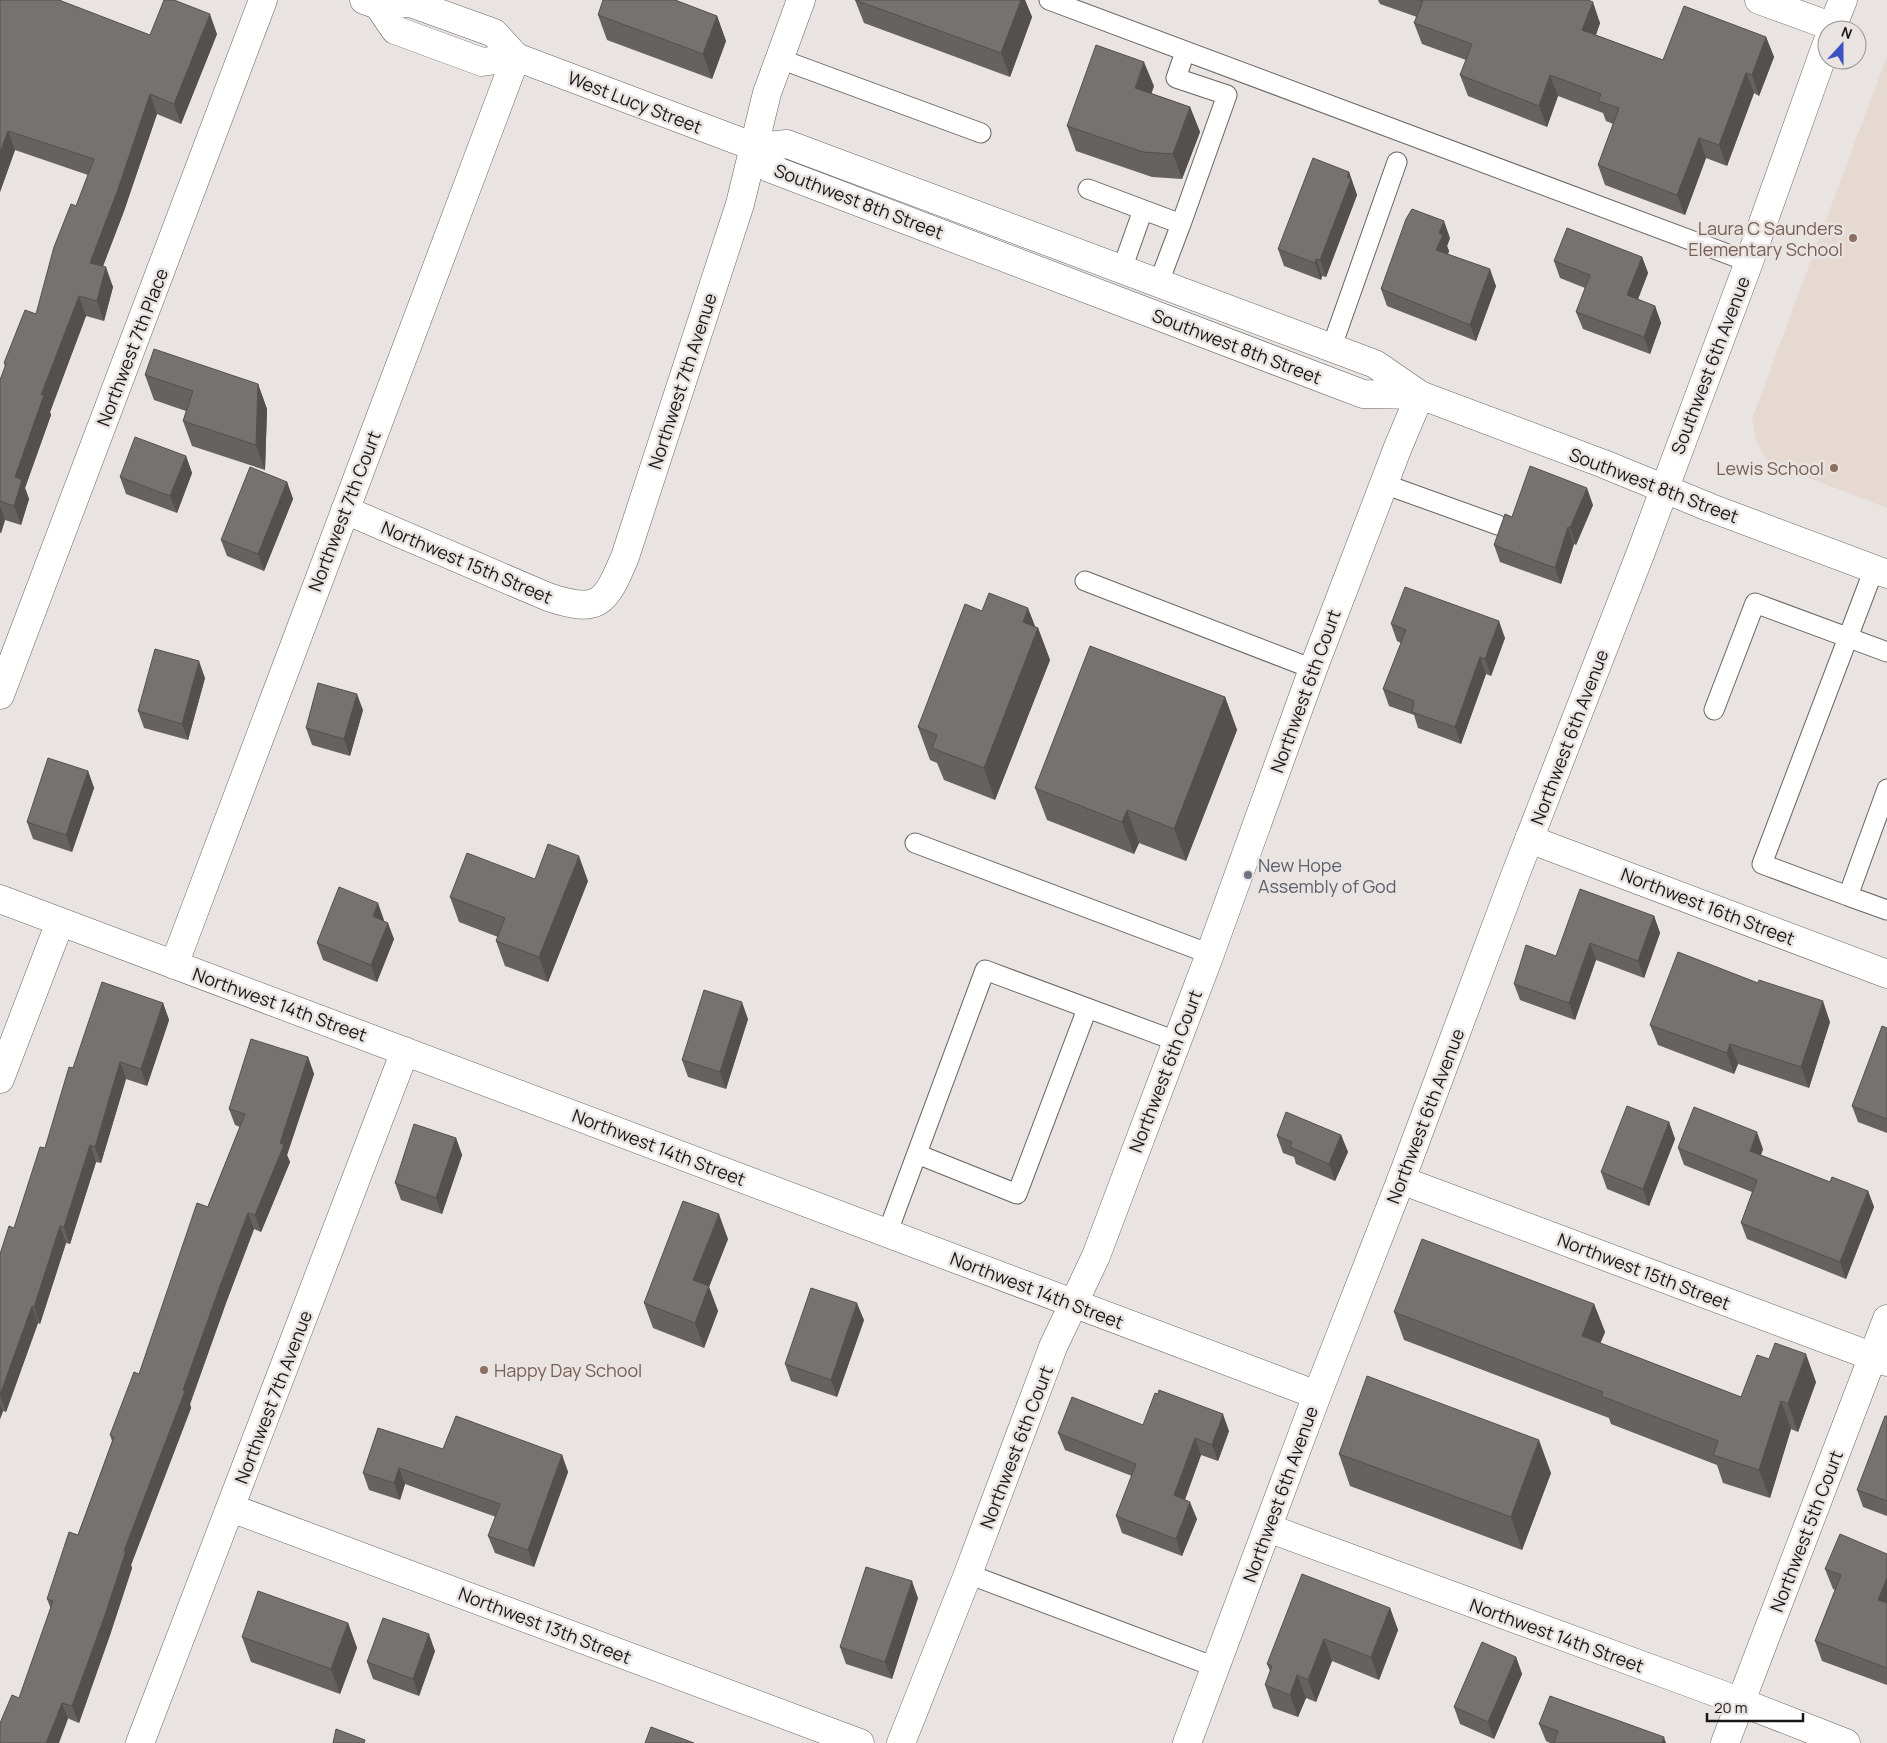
<svg xmlns="http://www.w3.org/2000/svg" width="1887" height="1743" font-family="Manrope,sans-serif">
<rect width="100%" height="100%" fill="#e9e4e1"/>
<path fill="#e5d9d1" d="M1887,56V508L1770,463L1756,442L1752,419Z"/>
<g fill="none" stroke-linecap="round" stroke-linejoin="round">
<defs>
<path id="service" d="M1049,0L1749,262
M780,59L981,133
M1088,189L1181,224L1227,95L1176,78L1185,52
M1122,269L1143,210
M1159,282L1181,224
M1331,349L1397,162
M1384,484L1498,525
M1874,569L1762,864L1848,896L1887,789
M1085,581L1313,669
M1714,710L1755,603L1887,652
M915,843L1210,954
M1848,896L1887,910
M917,1154L1017,1194L1087,1009
M887,1234L985,970L1176,1041
M968,1574L1215,1667"/>
<path id="minor" d="M1759,0L1833,27
M345,510L548,597C599,614 605,604 625,557L740,204L767,93L801,0
M0,695L263,0
M1529,839L1887,974
M0,899L1317,1395
M174,965L516,57
M0,1079L60,922
M1401,1180L1887,1362
M231,1508L860,1743
M1268,1528L1720,1694L1846,1743
M140,1743L405,1051
M901,1743L968,1574L1053,1347L1096,1256L1210,954L1313,669L1398,447L1420,395
M1725,1743L1887,1319"/>
<path id="tertiary" d="M364,0L378,5L411,3L494,33L516,57L755,147L787,144L1375,364L1420,395L1604,464L1711,508L1887,574
M378,5L395,30L482,62L516,57
M1831,30L1843,0
M755,147L769,168L1363,394L1420,395
M1187,1743L1317,1395L1401,1180L1514,878L1641,552L1749,262L1827,43"/>
</defs>
<use href="#service" stroke="#686461" stroke-width="21"/>
<use href="#minor" stroke="#686461" stroke-width="29"/>
<use href="#tertiary" stroke="#686461" stroke-width="29"/>
<use href="#service" stroke="#fff" stroke-width="19"/>
<use href="#minor" stroke="#fff" stroke-width="28"/>
<use href="#tertiary" stroke="#fff" stroke-width="28"/>
</g>
<path fill="#65625f" d="M0,0L150,35L217,34L181,124L157,114L124,211L103,266L113,287L104,321L86,316L50,412L51,415L25,488L29,499L21,525L5,520L1,533H0V380L5,367L4,363L36,314L88,175L15,150L0,192Z
M855,0H1025L1032,17L1010,77L864,23Z
M1378,0H1588L1600,23L1596,35L1663,60L1766,37L1774,57L1759,96L1754,93L1727,166L1706,158L1685,215L1605,185L1598,165L1613,124L1606,121L1603,113L1558,96L1547,127L1468,96L1460,75L1466,60L1422,44L1414,23L1417,17L1380,4Z
M598,15L717,16L726,41L712,79L607,40Z
M1154,86L1151,93L1190,107L1200,132L1182,179L1152,177L1076,151L1067,126Z
M1349,172L1357,195L1326,277L1322,276L1321,280L1284,266L1278,249Z
M1450,238L1447,246L1449,251L1448,254L1496,286L1476,341L1387,306L1381,289Z
M1642,257L1648,273L1638,299L1655,306L1661,323L1650,354L1583,329L1576,312L1585,288L1560,278L1554,261Z
M145,375L258,384L267,409L265,470L192,446L183,421L186,411L154,400Z
M186,456L192,473L177,513L126,494L120,477Z
M287,482L293,499L264,571L227,556L221,540Z
M1593,505L1576,545L1574,544L1561,584L1500,562L1494,545L1512,517Z
M982,611L1038,628L1050,660L995,800L944,780L937,763L930,760L918,727Z
M1391,624L1505,638L1491,676L1486,674L1461,744L1418,728L1414,715L1389,706L1383,689L1401,643L1397,641Z
M205,678L188,740L144,728L138,711Z
M1225,697L1237,730L1186,861L1139,843L1134,854L1047,820L1035,788Z
M363,710L350,756L312,745L306,728Z
M88,771L94,788L72,852L33,839L27,822Z
M535,879L588,881L548,982L505,966L496,941L498,937L459,922L450,897Z
M1654,916L1660,933L1644,978L1596,960L1575,1020L1520,1000L1514,984L1556,956Z
M384,920V921L394,939L377,982L323,960L317,943Z
M163,1003L169,1020L147,1086L126,1079L101,1163L96,1162L70,1244L66,1243L40,1324L38,1323L6,1412L3,1411L0,1419V1254L14,1228L45,1148L73,1068Z
M748,1019L726,1089L688,1077L682,1060Z
M1830,1022L1809,1088L1738,1064L1734,1074L1658,1045L1650,1025Z
M1887,1028V1133L1858,1122L1852,1106Z
M308,1057L314,1074L287,1155L290,1162L261,1232L254,1229L226,1303L190,1404L191,1408L131,1565L132,1568L110,1635L79,1723L19,1698L51,1609L47,1599L78,1535L112,1441L110,1435L139,1374L240,1127L235,1125L229,1109Z
M1669,1122L1675,1139L1649,1206L1607,1189L1601,1172Z
M1341,1135L1348,1152L1335,1181L1296,1164L1294,1157L1283,1153L1277,1136Z
M456,1138L462,1155L442,1214L401,1200L395,1183Z
M1678,1148L1763,1149L1761,1155L1830,1182L1868,1191L1874,1207L1846,1279L1747,1239L1741,1223L1752,1192L1684,1165Z
M728,1239L709,1287L718,1311L704,1348L653,1328L644,1303Z
M1594,1304L1605,1332L1600,1343L1741,1397L1816,1382L1798,1432L1791,1429L1770,1498L1723,1483L1717,1465L1611,1424L1609,1418L1404,1340L1394,1312Z
M864,1320L837,1397L791,1381L785,1364Z
M1887,1416V1516L1863,1507L1857,1490Z
M1143,1425L1229,1431L1218,1461L1201,1455L1185,1500L1197,1519L1182,1556L1122,1533L1116,1516L1132,1476L1065,1450L1058,1433Z
M443,1449L562,1455L568,1472L534,1567L495,1553L488,1536L496,1517L405,1484L400,1500L369,1490L363,1473Z
M1339,1454L1551,1473L1522,1550L1350,1486Z
M1887,1554V1685L1822,1661L1815,1641L1835,1590L1833,1589L1825,1569Z
M918,1598L892,1679L846,1664L840,1647Z
M1390,1608L1398,1630L1379,1680L1332,1661L1316,1702L1306,1698L1298,1717L1273,1708L1265,1685L1270,1671L1267,1664Z
M348,1623L357,1648L340,1694L251,1662L242,1637Z
M435,1651L419,1696L373,1679L367,1662Z
M1516,1657L1522,1674L1494,1739L1460,1724L1454,1707Z
M1539,1724L1666,1743H1550L1546,1741Z"/>
<path fill="#53504e" d="M1021,0H1025L1032,17L1010,77L1001,53Z
M1593,2L1600,23L1590,51L1582,30Z
M210,14L217,34L181,124L174,104Z
M717,16L726,41L712,79L703,54Z
M1766,37L1774,57L1759,96L1752,75Z
M1144,62L1154,86L1145,113L1135,88Z
M1746,73L1754,93L1727,166L1719,145Z
M1550,75L1558,96L1547,127L1539,106Z
M150,94L157,114L124,211L97,282L90,263Z
M1190,107L1200,132L1182,179L1173,154Z
M8,131L15,150L0,192V153Z
M1699,138L1706,158L1685,215L1677,195Z
M1349,172L1357,195L1326,277L1320,260Z
M1444,221L1450,238L1447,246L1449,251L1443,267L1436,250L1439,233Z
M1642,257L1648,273L1633,312L1627,295Z
M1316,259L1322,276L1321,280L1315,263Z
M106,267L113,287L104,321L97,301Z
M1490,269L1496,286L1476,341L1470,325Z
M79,296L86,316L50,412L51,415L25,488L29,499L21,525L14,506L15,477L41,395Z
M1655,306L1661,323L1650,354L1644,337Z
M258,384L267,409L265,470L256,445Z
M186,456L192,473L177,513L170,496Z
M287,482L293,499L264,571L258,554Z
M1587,488L1593,505L1576,545L1570,528Z
M0,506L5,520L1,533L0,530Z
M1568,527L1574,544L1561,584L1555,568Z
M1028,608L1037,631L1038,628L1050,660L995,800L984,768L1023,622Z
M1499,621L1505,638L1491,676L1485,659Z
M1480,657L1486,674L1461,744L1455,727Z
M199,661L205,678L188,740L182,724Z
M357,694L363,710L350,756L344,739Z
M1225,697L1237,730L1186,861L1174,829Z
M88,771L94,788L72,852L66,835Z
M1127,810L1139,843L1134,854L1122,822Z
M579,856L588,881L548,982L539,957Z
M378,903L384,920L379,933L373,916Z
M1654,916L1660,933L1644,978L1638,961Z
M388,923L394,939L377,982L371,965Z
M1590,943L1596,960L1575,1020L1569,1003Z
M1823,1001L1830,1022L1809,1088L1801,1067Z
M742,1002L748,1019L726,1089L720,1072Z
M163,1003L169,1020L147,1086L141,1069Z
M1730,1044L1738,1064L1734,1074L1727,1053Z
M308,1057L314,1074L287,1155L290,1162L261,1232L255,1215Z
M120,1062L126,1079L101,1163L95,1147Z
M1669,1122L1675,1139L1649,1206L1643,1189Z
M1757,1132L1763,1149L1756,1168L1750,1151Z
M1341,1135L1348,1152L1335,1181L1329,1164Z
M456,1138L462,1155L442,1214L436,1198Z
M90,1145L96,1162L70,1244L64,1227Z
M1868,1191L1874,1207L1846,1279L1840,1262Z
M248,1213L254,1229L226,1303L190,1404L191,1408L131,1565L132,1568L110,1635L79,1723L72,1706L124,1551L183,1390L220,1286Z
M719,1214L728,1239L709,1287L718,1311L704,1348L695,1323L693,1280Z
M60,1226L66,1243L40,1324L34,1307Z
M857,1303L864,1320L837,1397L831,1380Z
M1594,1304L1605,1332L1592,1364L1582,1336Z
M32,1306L38,1323L6,1412L0,1395Z
M1806,1354L1816,1382L1798,1432L1788,1404Z
M1781,1401L1791,1429L1770,1498L1759,1470Z
M0,1404L3,1411L0,1419Z
M1223,1414L1229,1431L1218,1461L1212,1445Z
M1195,1438L1201,1455L1180,1512L1174,1495Z
M1539,1440L1551,1473L1522,1550L1511,1517Z
M562,1455L568,1472L534,1567L528,1550Z
M399,1468L405,1484L400,1500L394,1483Z
M1190,1502L1197,1519L1182,1556L1176,1539Z
M1887,1578V1615L1878,1600Z
M912,1581L918,1598L892,1679L885,1662Z
M1390,1608L1398,1630L1379,1680L1371,1657Z
M348,1623L357,1648L340,1694L331,1669Z
M429,1634L435,1651L419,1696L413,1679Z
M1324,1639L1332,1661L1316,1702L1308,1680Z
M1516,1657L1522,1674L1494,1739L1488,1722Z
M1297,1675L1306,1698L1298,1717L1290,1695Z
M62,1703L68,1719L59,1743H46Z
M1664,1737L1666,1743H1662Z"/>
<path fill="#76726f" stroke="#53504e" d="M0,0H59L150,35L164,0H174L210,14L174,104L150,94L117,192L90,263L106,267L97,301L79,296L41,395H44L15,477L22,480L14,506L0,501V380L6,364L4,363L25,310L36,314L54,247L71,204L76,206L94,159L8,131L0,153Z
M603,0H675L717,16L703,54L598,15Z
M855,0H1021L1001,53Z
M1419,0H1588L1593,2L1582,30L1663,60L1684,6L1766,37L1752,75L1746,73L1719,145L1699,138L1677,195L1598,165L1619,108L1598,101L1601,94L1550,75L1539,106L1460,75L1472,44L1414,23L1423,1Z
M1096,45L1144,62L1135,88L1190,107L1173,154L1143,152L1067,126Z
M1313,158L1349,172L1347,177L1351,179L1320,260L1316,259L1315,263L1278,249Z
M1412,209L1444,221L1439,233L1443,235L1436,250L1490,269L1470,325L1381,289L1406,219Z
M1567,228L1642,257L1627,295L1655,306L1644,337L1576,312L1590,275L1554,261Z
M154,349L258,384L256,445L183,421L193,391L145,375Z
M135,437L186,456L170,496L120,477Z
M1530,466L1587,488L1570,528L1568,527L1555,568L1494,545L1505,514L1512,517Z
M250,467L287,482L258,554L221,540Z
M1405,587L1499,621L1485,659L1480,657L1455,727L1412,712L1414,701L1383,689L1406,630L1391,624Z
M989,593L1028,608L1023,622L1038,628L984,768L932,748L937,735L918,727L965,604L982,611Z
M1090,646L1225,697L1174,829L1127,810L1122,822L1035,788Z
M155,649L199,661L182,724L138,711Z
M318,683L357,694L344,739L306,728Z
M48,758L88,771L66,835L27,822Z
M548,844L579,856L539,957L496,941L505,918L450,897L467,853L535,879Z
M339,887L378,903L373,916L388,923L371,965L317,943Z
M1580,889L1654,916L1638,961L1590,943L1569,1003L1514,984L1526,945L1556,956Z
M1678,952L1758,983L1759,980L1823,1001L1801,1067L1730,1044L1727,1053L1650,1025Z
M102,982L163,1003L141,1069L120,1062L95,1147L90,1145L64,1227L60,1226L34,1307L32,1306L0,1395V1254L9,1226L14,1228L40,1147L45,1148L69,1067L73,1068Z
M704,990L742,1002L720,1072L682,1060Z
M1882,1026L1887,1028V1119L1852,1106Z
M251,1039L308,1057L280,1143L284,1145L255,1215L248,1213L220,1286L183,1390L185,1391L124,1551H126L104,1618L72,1706L62,1703L46,1743H0V1723L12,1695L19,1698L53,1601L47,1599L69,1532L78,1535L114,1437L110,1435L134,1372L139,1374L197,1203L208,1207L245,1114L229,1109Z
M1627,1106L1669,1122L1643,1189L1601,1172Z
M1694,1107L1757,1132L1750,1151L1830,1182L1832,1177L1868,1191L1840,1262L1741,1223L1757,1180L1678,1148Z
M1286,1112L1341,1135L1329,1164L1290,1147L1292,1142L1277,1136Z
M414,1124L456,1138L436,1198L395,1183Z
M683,1201L719,1214L693,1280L709,1286L695,1323L644,1303Z
M1422,1239L1594,1304L1582,1336L1741,1397L1757,1355L1769,1359L1775,1343L1806,1354L1788,1404L1781,1401L1759,1470L1713,1455L1718,1441L1601,1396L1603,1392L1394,1312Z
M811,1288L857,1303L831,1380L785,1364Z
M1367,1376L1539,1440L1511,1517L1339,1454Z
M1159,1390L1223,1414L1212,1445L1195,1438L1174,1495L1190,1502L1176,1539L1116,1516L1136,1464L1058,1433L1072,1397L1143,1425L1155,1393L1158,1394Z
M456,1416L562,1455L528,1550L488,1536L500,1504L399,1468L394,1483L363,1473L378,1428L443,1449Z
M1885,1416H1887V1501L1857,1490Z
M1840,1534L1887,1554V1578L1878,1600L1887,1603V1668L1815,1641L1841,1575L1825,1569Z
M866,1567L912,1581L885,1662L840,1647Z
M1302,1574L1390,1608L1371,1657L1324,1639L1308,1680L1297,1675L1290,1695L1265,1685L1272,1666L1267,1664Z
M258,1591L348,1623L331,1669L242,1637Z
M383,1618L429,1634L413,1679L367,1662Z
M1482,1642L1516,1657L1488,1722L1454,1707Z
M1550,1696L1664,1737L1662,1743H1554L1558,1731L1539,1724Z
M651,1727L694,1743H645Z
M336,1729L365,1740L364,1743H333Z"/>
<g fill="#8d6e63" stroke="#e9e4e1" stroke-width="2">
<circle cx="1853" cy="238" r="5"/>
<circle cx="1834" cy="468" r="5"/>
<circle cx="484" cy="1370" r="5"/>
</g>
<circle fill="#6b7280" stroke="#e9e4e1" stroke-width="2" cx="1248" cy="875" r="5"/>
<g text-anchor="middle" dominant-baseline="central" stroke-width="5" stroke-linejoin="round" paint-order="stroke">
<g font-size="18" fill="#1a1817" stroke="#e9e4e1">
<text transform="translate(635 102) rotate(21)">West Lucy Street</text>
<text transform="translate(859 201) rotate(21)">Southwest 8th Street</text>
<text transform="translate(1237 346) rotate(21)">Southwest 8th Street</text>
<text transform="translate(132 347) rotate(-69)">Northwest 7th Place</text>
<text transform="translate(1710 365) rotate(-69)">Southwest 6th Avenue</text>
<text transform="translate(682 381) rotate(-72)">Northwest 7th Avenue</text>
<text transform="translate(1654 485) rotate(21)">Southwest 8th Street</text>
<text transform="translate(344 511) rotate(-69)">Northwest 7th Court</text>
<text transform="translate(467 562) rotate(23)">Northwest 15th Street</text>
<text transform="translate(1305 691) rotate(-70)">Northwest 6th Court</text>
<text transform="translate(1569 737) rotate(-69)">Northwest 6th Avenue</text>
<text transform="translate(1708 906) rotate(21)">Northwest 16th Street</text>
<text transform="translate(280 1004) rotate(20)">Northwest 14th Street</text>
<text transform="translate(1165 1071) rotate(-69)">Northwest 6th Court</text>
<text transform="translate(1425 1116) rotate(-69)">Northwest 6th Avenue</text>
<text transform="translate(659 1147) rotate(21)">Northwest 14th Street</text>
<text transform="translate(1644 1271) rotate(21)">Northwest 15th Street</text>
<text transform="translate(1037 1290) rotate(21)">Northwest 14th Street</text>
<text transform="translate(273 1397) rotate(-69)">Northwest 7th Avenue</text>
<text transform="translate(1016 1447) rotate(-69)">Northwest 6th Court</text>
<text transform="translate(1280 1494) rotate(-70)">Northwest 6th Avenue</text>
<text transform="translate(1806 1531) rotate(-69)">Northwest 5th Court</text>
<text transform="translate(545 1625) rotate(21)">Northwest 13th Street</text>
<text transform="translate(1557 1635) rotate(20)">Northwest 14th Street</text>
</g>
<g font-size="18" fill="#785e54" stroke="#e9e4e1" text-anchor="end">
<text x="1843" y="228">Laura C Saunders<tspan x="1843" dy="21">Elementary School</tspan></text>
<text x="1824" y="468">Lewis School</text>
<text x="494" y="1370" text-anchor="start">Happy Day School</text>
</g>
<g font-size="18" fill="#5b616d" stroke="#e9e4e1" text-anchor="start">
<text x="1258" y="865">New Hope<tspan x="1258" dy="21">Assembly of God</tspan></text>
</g>
</g>
<g transform="translate(1842 45) rotate(21)"><circle r="24" fill="#e9e4e1" stroke="#969290"/>
<path d="M0-4L9 19L0 12L-9 19Z" fill="#3b51c4"/>
<text y="-8" font-size="14" font-weight="bold" text-anchor="middle" fill="#1a1817">N</text>
</g>
<path d="M1707 1713v8h96v-8" fill="none" stroke="#1a1817" stroke-width="2.5"/>
<text x="1714" y="1713" font-size="15" fill="#1a1817" stroke="#e9e4e1" stroke-width="4" paint-order="stroke">20 m</text>
</svg>
